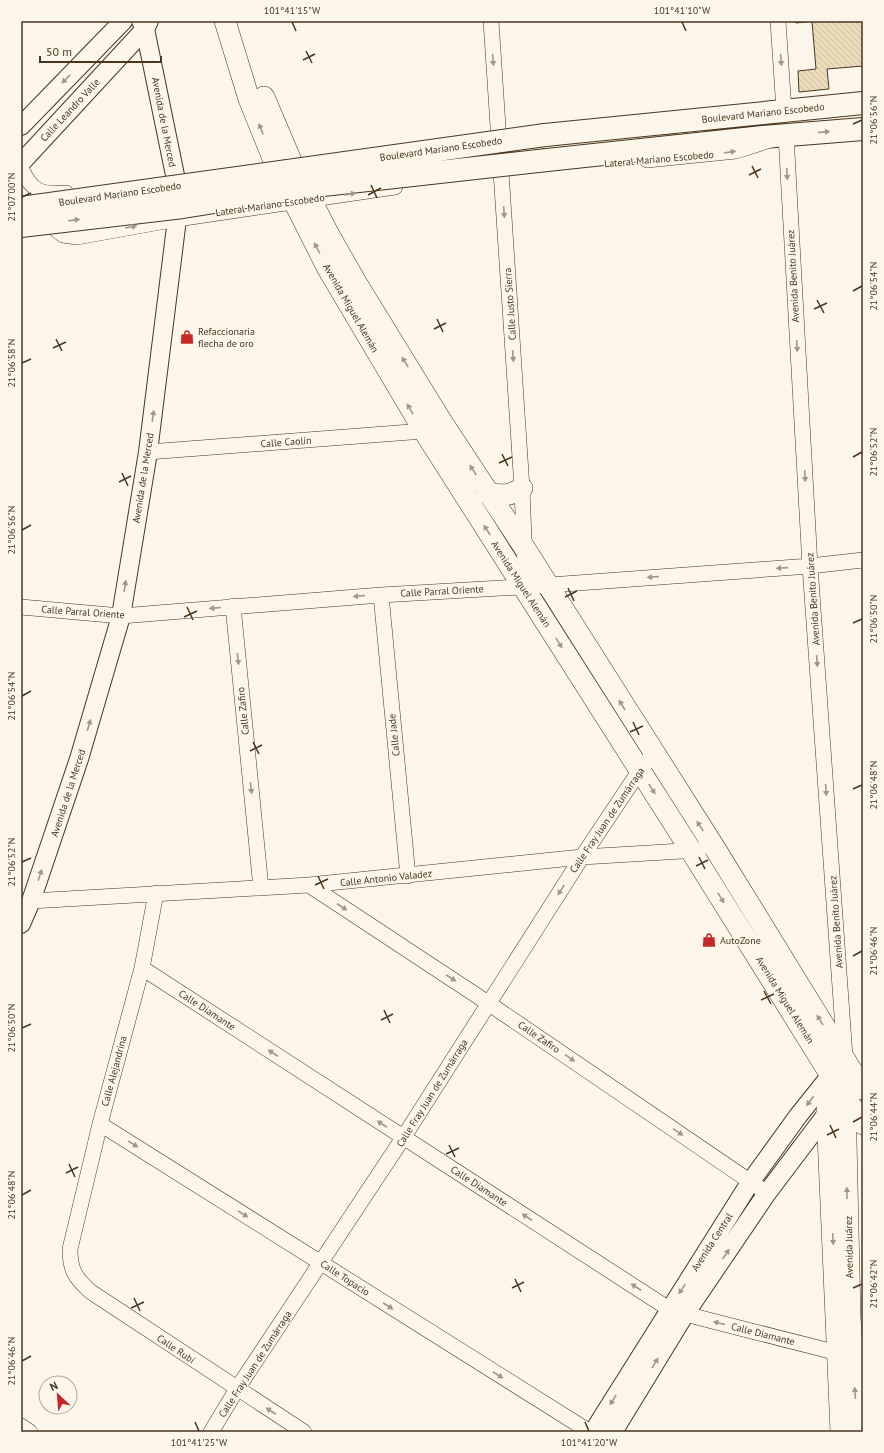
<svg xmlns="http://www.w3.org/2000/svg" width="884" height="1453" font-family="'PT Sans',sans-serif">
<defs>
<pattern id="building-back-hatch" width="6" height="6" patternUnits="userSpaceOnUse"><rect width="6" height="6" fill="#ecdcbc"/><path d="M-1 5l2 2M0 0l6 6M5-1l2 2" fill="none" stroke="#ccbda1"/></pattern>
</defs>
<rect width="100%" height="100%" fill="#fbf6e9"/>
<path fill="url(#building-back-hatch)" stroke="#4a3520" d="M795,21H863V66L827,69L829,89L799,92L798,71L816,69L812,21L796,23Z"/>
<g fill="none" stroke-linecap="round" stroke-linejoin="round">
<defs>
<path id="minor" d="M491,21L522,488L525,566L524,587
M778,21L784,111
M647,160L736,151L786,135L810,566L845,1057
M21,168C32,192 41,195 66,193
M44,220L63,235L77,237L177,219L395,187
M148,452L424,431
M381,595L408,876
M233,606L261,888
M21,607L121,616L381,595L536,586L810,566L863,560
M309,885L488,1003L767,1193
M156,893L142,968L100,1124L70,1249C70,1270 75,1278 91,1292L304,1432
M31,901L309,885L582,857L699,850
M142,968L669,1309L685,1314L838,1353
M100,1124L590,1432
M21,1426L30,1432
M211,1432L237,1389L403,1138L582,857L640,770L653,754"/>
<path id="tertiary" d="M21,126L123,21
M21,163L145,29L149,21
M21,924L31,901L79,759L121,616L148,452L177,219L176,180L145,29L141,21
M593,1432L751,1181L798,1116L834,1071
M613,1432L685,1314L767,1193L832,1107"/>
<path id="secondary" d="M225,21L249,99L276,166L328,269L424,431L690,849L830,1074L863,1124
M264,97L292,163L329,235L357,284L440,419L524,547L716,850L863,1089
M487,493C501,496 511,496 522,488
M830,1074L827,1112L841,1432
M845,1095L850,1317L858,1432"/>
<path id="primary" d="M545,135L863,103
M547,160L763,137L863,129"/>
</defs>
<use href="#minor" stroke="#4a3520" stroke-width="16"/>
<use href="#tertiary" stroke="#4a3520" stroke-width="20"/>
<use href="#secondary" stroke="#4a3520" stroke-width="22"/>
<use href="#primary" stroke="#4a3520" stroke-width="24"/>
<use href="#minor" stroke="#fbf6e9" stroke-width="15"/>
<use href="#tertiary" stroke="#fbf6e9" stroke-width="18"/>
<use href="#secondary" stroke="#fbf6e9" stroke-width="21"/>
<use href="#primary" stroke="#fbf6e9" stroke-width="22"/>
<defs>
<path id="primary-bridge" d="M21,208L545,135
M21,226L183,207L314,186L547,160"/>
</defs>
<use href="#primary-bridge" stroke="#4a3520" stroke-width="24" stroke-linecap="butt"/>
<use href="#primary-bridge" stroke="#fbf6e9" stroke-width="22"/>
</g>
<defs><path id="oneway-solid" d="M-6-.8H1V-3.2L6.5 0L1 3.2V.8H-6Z"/></defs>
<g fill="#a29684">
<use href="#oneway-solid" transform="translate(493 60) rotate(86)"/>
<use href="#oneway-solid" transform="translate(781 60) rotate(86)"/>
<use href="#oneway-solid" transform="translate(66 79) rotate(134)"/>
<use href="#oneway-solid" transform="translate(261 129) rotate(-112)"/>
<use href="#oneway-solid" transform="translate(824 132) rotate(-5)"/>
<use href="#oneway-solid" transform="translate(730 152) rotate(-9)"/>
<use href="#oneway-solid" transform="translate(787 174) rotate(87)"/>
<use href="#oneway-solid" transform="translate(350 194) rotate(-8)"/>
<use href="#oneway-solid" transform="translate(504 212) rotate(86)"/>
<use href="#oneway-solid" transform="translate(74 220) rotate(-7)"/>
<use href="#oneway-solid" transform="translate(131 227) rotate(-10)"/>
<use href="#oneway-solid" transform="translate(317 248) rotate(-118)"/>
<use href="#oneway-solid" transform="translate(797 346) rotate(87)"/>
<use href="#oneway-solid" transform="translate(513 356) rotate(86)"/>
<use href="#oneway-solid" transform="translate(405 362) rotate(-122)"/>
<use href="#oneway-solid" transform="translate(410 409) rotate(-120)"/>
<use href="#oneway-solid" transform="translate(153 416) rotate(-82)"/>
<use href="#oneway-solid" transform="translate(473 470) rotate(-123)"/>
<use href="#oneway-solid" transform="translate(805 476) rotate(87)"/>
<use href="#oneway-solid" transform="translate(487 530) rotate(-123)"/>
<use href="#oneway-solid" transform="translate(782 568) rotate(176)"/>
<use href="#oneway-solid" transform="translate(653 577) rotate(176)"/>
<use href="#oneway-solid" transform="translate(125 586) rotate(-81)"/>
<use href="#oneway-solid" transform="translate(359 596) rotate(176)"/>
<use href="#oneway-solid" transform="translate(215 608) rotate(175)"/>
<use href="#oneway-solid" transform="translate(559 643) rotate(58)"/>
<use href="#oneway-solid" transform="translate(238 659) rotate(84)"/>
<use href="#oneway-solid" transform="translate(817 661) rotate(86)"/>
<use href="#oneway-solid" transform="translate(622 705) rotate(-122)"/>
<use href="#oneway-solid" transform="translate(89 725) rotate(-74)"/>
<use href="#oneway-solid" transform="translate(251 788) rotate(84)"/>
<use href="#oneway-solid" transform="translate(652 789) rotate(57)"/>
<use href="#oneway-solid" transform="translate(826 790) rotate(86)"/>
<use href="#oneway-solid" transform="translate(700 826) rotate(-123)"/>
<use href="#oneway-solid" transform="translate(40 875) rotate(-71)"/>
<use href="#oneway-solid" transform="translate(561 890) rotate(123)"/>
<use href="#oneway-solid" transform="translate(721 898) rotate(58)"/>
<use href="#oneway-solid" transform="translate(342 907) rotate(33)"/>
<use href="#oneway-solid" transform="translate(451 978) rotate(33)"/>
<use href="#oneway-solid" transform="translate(820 1020) rotate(-121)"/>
<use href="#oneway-solid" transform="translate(273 1053) rotate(-147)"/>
<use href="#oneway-solid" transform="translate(570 1058) rotate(34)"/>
<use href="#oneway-solid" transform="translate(810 1101) rotate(127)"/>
<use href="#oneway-solid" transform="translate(382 1124) rotate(-147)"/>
<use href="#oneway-solid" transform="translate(678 1132) rotate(34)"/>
<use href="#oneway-solid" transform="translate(133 1144) rotate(32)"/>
<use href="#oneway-solid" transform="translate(847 1193) rotate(-91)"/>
<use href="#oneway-solid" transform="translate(243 1214) rotate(32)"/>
<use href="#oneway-solid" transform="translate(527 1217) rotate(-147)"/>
<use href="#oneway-solid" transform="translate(833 1239) rotate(87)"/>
<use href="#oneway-solid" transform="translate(726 1254) rotate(-56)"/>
<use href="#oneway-solid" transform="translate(636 1287) rotate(-147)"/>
<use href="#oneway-solid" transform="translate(682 1289) rotate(123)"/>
<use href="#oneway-solid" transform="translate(388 1306) rotate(33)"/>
<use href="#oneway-solid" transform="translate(719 1323) rotate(-166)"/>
<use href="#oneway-solid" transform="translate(655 1363) rotate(-59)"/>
<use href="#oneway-solid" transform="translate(498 1375) rotate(32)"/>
<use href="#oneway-solid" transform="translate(855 1393) rotate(-94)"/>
<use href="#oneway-solid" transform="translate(613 1400) rotate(122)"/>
<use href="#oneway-solid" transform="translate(271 1411) rotate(-147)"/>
</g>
<path fill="none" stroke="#4a3520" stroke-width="1.5" d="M292,22L296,31M682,22L686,31M306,51L312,63M303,60L315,54M853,124L862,120M752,166L758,178M749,175L761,169M371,185L377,198M368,195L381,188M22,197L31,193M853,291L862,286M817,300L824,313M814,309L827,303M437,319L443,332M434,329L446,323M56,339L62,351M53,348L66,342M22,363L31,359M502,454L508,466M853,457L862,452M499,463L512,457M122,473L128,486M119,482L131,476M22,530L31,525M568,588L574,601M565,597L577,591M187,607L193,620M184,617L197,611M853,623L862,619M22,696L31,691M633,722L639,735M630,732L643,726M253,742L259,754M250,751L262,745M853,789L862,785M699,857L705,869M22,862L31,858M696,866L708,860M318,876L324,889M315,885L328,879M853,956L862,951M764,991L771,1004M761,1000L774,994M384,1010L390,1023M381,1020L393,1014M22,1028L31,1024M853,1122L862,1117M830,1125L836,1138M827,1135L839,1129M449,1145L455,1157M446,1154L459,1148M69,1164L75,1177M66,1173L78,1167M22,1195L31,1190M515,1279L521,1292M512,1288L524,1282M853,1288L862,1284M134,1298L140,1311M131,1308L144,1302M22,1361L31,1356M195,1422L199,1431M585,1422L589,1431"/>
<defs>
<symbol id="shop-bare" viewBox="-9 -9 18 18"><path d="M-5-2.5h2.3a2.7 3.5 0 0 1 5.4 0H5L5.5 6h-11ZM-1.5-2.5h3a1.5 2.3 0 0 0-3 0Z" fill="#c62828" stroke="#fbf6e9" stroke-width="2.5" paint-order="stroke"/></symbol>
</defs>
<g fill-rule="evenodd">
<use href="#shop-bare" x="177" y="327" width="20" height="20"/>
<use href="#shop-bare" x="699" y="930" width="20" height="20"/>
</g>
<g text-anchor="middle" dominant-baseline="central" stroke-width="3" stroke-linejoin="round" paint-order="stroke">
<g font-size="10" fill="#4a3520" stroke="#fbf6e9">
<text transform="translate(70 110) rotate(-47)">Calle Leandro Valle</text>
<text transform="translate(763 113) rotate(-6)">Boulevard Mariano Escobedo</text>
<text transform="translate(164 122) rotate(79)">Avenida de la Merced</text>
<text transform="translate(441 149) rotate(-8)">Boulevard Mariano Escobedo</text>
<text transform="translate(659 159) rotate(-5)">Lateral Mariano Escobedo</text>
<text transform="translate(120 194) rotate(-8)">Boulevard Mariano Escobedo</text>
<text transform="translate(270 205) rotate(-8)">Lateral Mariano Escobedo</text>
<text transform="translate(793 276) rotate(-93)">Avenida Benito Juárez</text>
<text transform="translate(510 304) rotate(-94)">Calle Justo Sierra</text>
<text transform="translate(351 308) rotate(60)">Avenida Miguel Alemán</text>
<text transform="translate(286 442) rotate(-4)">Calle Caolín</text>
<text transform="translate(143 478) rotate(-81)">Avenida de la Merced</text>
<text transform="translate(521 584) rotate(57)">Avenida Miguel Alemán</text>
<text transform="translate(442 591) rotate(-3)">Calle Parral Oriente</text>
<text transform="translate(813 599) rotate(-94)">Avenida Benito Juárez</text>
<text transform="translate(83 612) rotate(4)">Calle Parral Oriente</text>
<text transform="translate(243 711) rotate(-96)">Calle Zafiro</text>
<text transform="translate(394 735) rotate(-96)">Calle Jade</text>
<text transform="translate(68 793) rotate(-72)">Avenida de la Merced</text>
<text transform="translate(607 820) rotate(-56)">Calle Fray Juan de Zumárraga</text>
<text transform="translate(386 878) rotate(-6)">Calle Antonio Valadez</text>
<text transform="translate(836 922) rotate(-94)">Avenida Benito Juárez</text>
<text transform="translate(785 1000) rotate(58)">Avenida Miguel Alemán</text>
<text transform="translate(207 1010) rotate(33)">Calle Diamante</text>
<text transform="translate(539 1037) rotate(34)">Calle Zafiro</text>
<text transform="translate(114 1071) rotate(-75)">Calle Alejandrina</text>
<text transform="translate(432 1093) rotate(-58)">Calle Fray Juan de Zumárraga</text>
<text transform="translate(479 1186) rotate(33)">Calle Diamante</text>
<text transform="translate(712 1242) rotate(-57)">Avenida Central</text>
<text transform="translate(849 1247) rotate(-91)">Avenida Juárez</text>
<text transform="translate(345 1278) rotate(33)">Calle Topacio</text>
<text transform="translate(763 1334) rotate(14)">Calle Diamante</text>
<text transform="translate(176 1349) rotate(34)">Calle Rubí</text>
<text transform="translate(255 1364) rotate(-57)">Calle Fray Juan de Zumárraga</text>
</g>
<g font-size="10" fill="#4a3520" stroke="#fbf6e9" text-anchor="start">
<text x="198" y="331">Refaccionaria<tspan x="198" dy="12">flecha de oro</tspan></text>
<text x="720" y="940">AutoZone</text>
</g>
</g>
<rect width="884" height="1453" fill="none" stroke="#fbf6e9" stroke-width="44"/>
<g transform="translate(58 1395) rotate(334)"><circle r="19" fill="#fbf6e9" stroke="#b4a999"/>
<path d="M0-3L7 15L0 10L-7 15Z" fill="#c62828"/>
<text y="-6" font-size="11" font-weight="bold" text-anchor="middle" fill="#4a3520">N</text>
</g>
<path d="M40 56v6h121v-6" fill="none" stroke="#4a3520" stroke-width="2"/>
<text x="46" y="56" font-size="12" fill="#4a3520" stroke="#fbf6e9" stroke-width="3" paint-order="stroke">50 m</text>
<rect x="22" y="22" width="840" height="1409" fill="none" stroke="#4a3520" stroke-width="1.5"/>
<g font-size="10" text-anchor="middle" fill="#4a3520">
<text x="292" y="14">101°41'15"W</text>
<text x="682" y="14">101°41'10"W</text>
<text transform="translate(873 120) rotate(-90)" y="4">21°06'56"N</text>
<text transform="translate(11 197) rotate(-90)" y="4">21°07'00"N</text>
<text transform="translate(873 286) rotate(-90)" y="4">21°06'54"N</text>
<text transform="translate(11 363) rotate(-90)" y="4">21°06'58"N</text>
<text transform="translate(873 452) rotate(-90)" y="4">21°06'52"N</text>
<text transform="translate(11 530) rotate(-90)" y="4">21°06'56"N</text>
<text transform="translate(873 619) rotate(-90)" y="4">21°06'50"N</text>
<text transform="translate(11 696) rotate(-90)" y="4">21°06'54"N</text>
<text transform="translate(873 785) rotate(-90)" y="4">21°06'48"N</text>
<text transform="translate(11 862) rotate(-90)" y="4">21°06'52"N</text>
<text transform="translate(873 951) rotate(-90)" y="4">21°06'46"N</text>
<text transform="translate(11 1028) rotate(-90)" y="4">21°06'50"N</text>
<text transform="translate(873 1117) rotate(-90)" y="4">21°06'44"N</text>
<text transform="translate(11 1195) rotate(-90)" y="4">21°06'48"N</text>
<text transform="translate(873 1284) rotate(-90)" y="4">21°06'42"N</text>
<text transform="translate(11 1361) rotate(-90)" y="4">21°06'46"N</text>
<text x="199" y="1446">101°41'25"W</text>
<text x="589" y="1446">101°41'20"W</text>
</g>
</svg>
